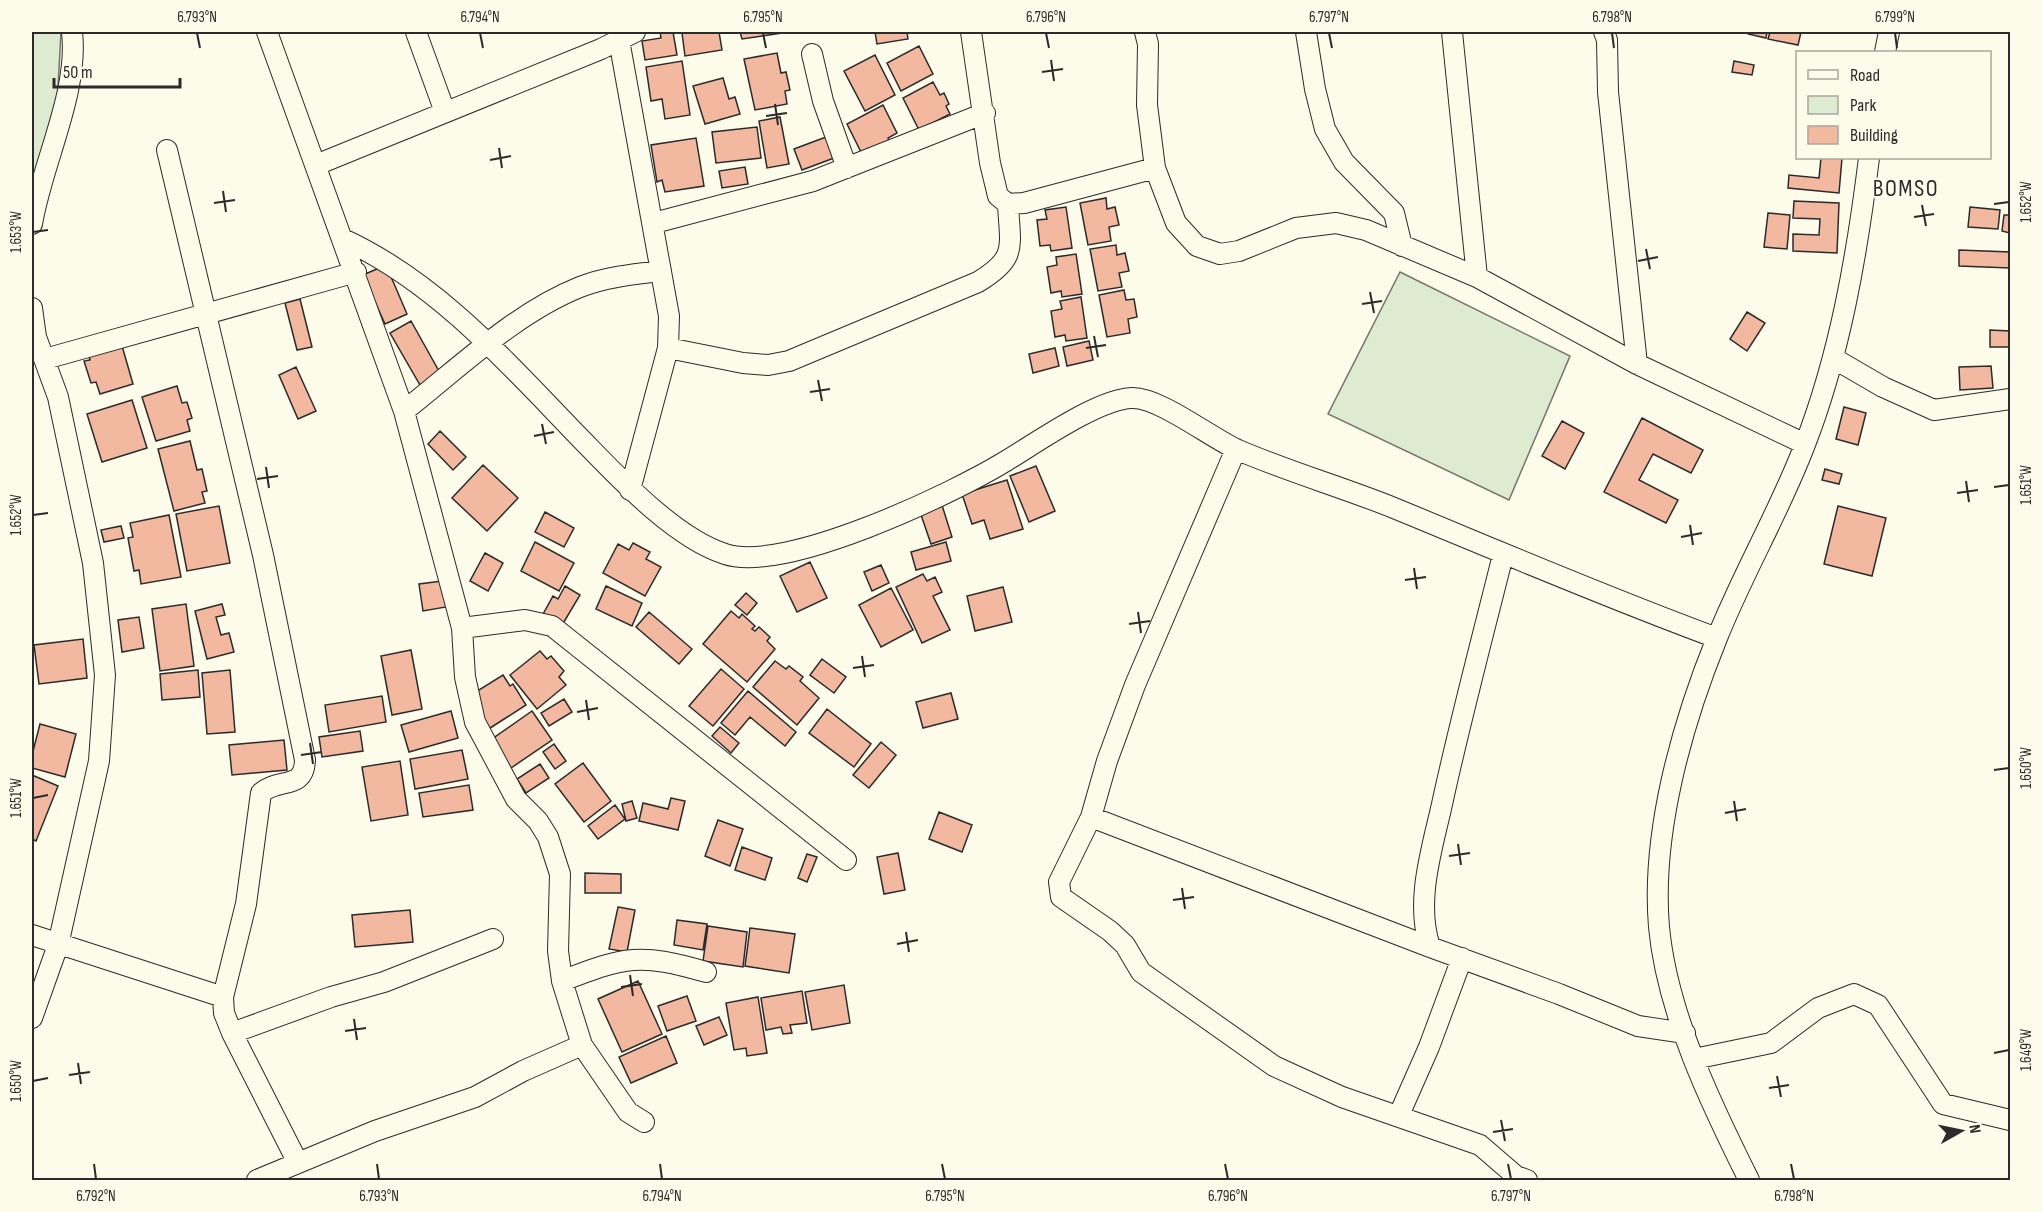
<svg xmlns="http://www.w3.org/2000/svg" width="2042" height="1212" font-family="'Sofia Sans Condensed',sans-serif">
<rect width="100%" height="100%" fill="#fdfbea"/>
<path fill="#deebd1" stroke="#74746e" stroke-width="1.5" d="M32,32H61L57,106L32,196Z
M1400,272L1570,356L1509,500L1328,414Z"/>
<path fill="#f2b8a0" stroke="#2b2b2b" stroke-width="1.5" d="M660,32H673L677,55L645,60L642,41L661,38Z
M694,32H719L722,50L685,56L682,33Z
M740,32H789L742,39Z
M875,32H907L908,39L877,44Z
M1748,32H1767L1766,38L1748,34Z
M1770,32H1801L1798,45L1768,39Z
M919,46L933,74L901,91L887,63Z
M777,53L781,73L786,72L790,90L785,91L787,104L755,110L744,59Z
M875,55L895,95L865,111L844,71Z
M682,61L690,115L665,119L662,99L651,101L646,67Z
M1734,61L1754,65L1752,75L1732,72Z
M723,78L729,99L735,97L740,114L705,124L693,86Z
M933,82L940,95L944,93L949,104L946,106L950,114L919,130L903,98Z
M883,105L897,133L888,138L890,142L871,151L869,148L861,152L847,124Z
M780,117L789,164L767,168L759,121Z
M757,127L761,158L716,163L712,132Z
M826,137L834,158L802,170L794,149Z
M696,138L704,186L665,192L662,180L657,182L651,145Z
M1821,158H1842L1839,193L1788,188L1789,175L1819,178Z
M745,167L748,184L722,188L719,171Z
M1106,198L1107,209L1115,207L1119,225L1109,227L1111,241L1088,245L1080,203Z
M1794,201L1839,203L1837,253L1793,251V234L1819,235L1820,219L1793,218Z
M1066,207L1072,248L1051,251L1050,245L1040,246L1037,220L1047,219L1045,210Z
M1970,207L2000,210L1998,229L1968,227Z
M1768,213L1790,215L1787,249L1764,247Z
M2004,215H2010V249V233L2002,231Z
M1116,245L1117,255L1125,253L1129,271L1119,273L1122,287L1098,291L1090,249Z
M1959,250L2010,252V268L1959,266Z
M1076,254L1082,294L1062,297L1061,291L1051,293L1047,267L1057,265L1056,257Z
M386,265L407,314L385,324L363,275Z
M1124,290L1126,300L1134,299L1137,317L1128,319L1130,333L1107,337L1099,295Z
M1081,297L1087,338L1066,341L1065,335L1055,337L1051,311L1062,309L1060,301Z
M300,299L312,347L297,350L285,303Z
M1747,312L1765,323L1747,351L1730,339Z
M411,321L440,373L420,385L390,333Z
M1990,330L2010,331V347H1990Z
M120,339L133,384L100,394L96,382L91,383L84,361L90,360L87,349Z
M1089,341L1093,360L1067,366L1063,347Z
M1055,348L1059,366L1033,373L1029,354Z
M1991,366L1993,388L1960,390L1959,367Z
M296,367L316,411L298,419L279,375Z
M177,386L182,403L187,402L192,418L187,420L190,431L156,441L142,397Z
M132,400L147,448L102,462L87,414Z
M1844,407L1866,413L1858,445L1836,439Z
M1642,418L1703,450L1691,473L1653,454L1639,480L1678,500L1666,523L1604,492Z
M1562,421L1584,433L1565,469L1542,456Z
M440,431L466,457L453,470L428,444Z
M190,441L197,470L202,469L207,491L202,492L205,503L174,511L158,449Z
M483,465L518,498L487,531L452,498Z
M1036,466L1055,511L1029,522L1010,476Z
M1825,469L1842,474L1839,484L1822,480Z
M1007,480L1023,529L990,539L984,520L972,524L962,494Z
M941,502L952,537L931,544L919,509Z
M219,506L230,563L187,571L176,514Z
M1838,506L1886,518L1872,576L1824,564Z
M545,512L574,528L564,547L535,532Z
M169,515L181,577L141,584L139,570L134,571L128,538L133,537L130,523Z
M121,526L124,538L104,542L101,530Z
M535,542L574,563L559,591L521,571Z
M946,542L951,561L916,570L911,552Z
M633,543L650,552L646,559L661,567L645,596L603,573L618,544L629,550Z
M485,553L503,563L488,591L470,581Z
M810,562L827,598L797,612L780,576Z
M881,565L889,583L872,591L864,572Z
M923,574L927,581L935,577L942,592L933,596L950,630L922,643L896,587Z
M442,581L446,607L423,611L419,584Z
M565,586L580,595L561,627L542,616L553,596L558,599Z
M606,586L642,603L632,626L596,609Z
M1003,587L1012,622L975,631L967,596Z
M891,588L913,630L881,647L859,605Z
M746,593L757,603L747,615L735,605Z
M186,604L194,666L160,671L152,609Z
M222,604L225,615L216,617L221,635L229,633L234,652L207,659L195,611Z
M731,611L739,618L742,614L755,626L752,629L755,631L759,627L770,637L767,641L775,649L747,682L703,644Z
M649,612L692,649L679,664L636,627Z
M139,617L144,648L122,652L118,620Z
M83,639L87,678L39,684L34,645Z
M411,650L422,709L392,715L381,656Z
M540,651L547,659L551,656L564,671L559,677L566,685L537,709L510,675Z
M822,659L846,677L834,693L810,675Z
M775,661L786,669L789,666L803,677L800,681L819,698L797,725L753,687Z
M721,669L744,689L713,726L689,706Z
M198,670L200,697L162,700L160,674Z
M230,670L235,732L207,734L202,673Z
M503,675L510,686L513,684L526,705L487,730L474,693Z
M748,691L796,732L785,746L750,717L735,735L721,723Z
M951,693L958,719L923,728L916,702Z
M382,696L386,722L329,732L325,705Z
M564,699L572,712L549,726L541,713Z
M827,709L871,744L854,767L809,733Z
M451,711L458,738L409,752L401,725Z
M532,711L552,740L511,768L492,739Z
M40,724L76,734L65,777L32,768V755Z
M720,727L739,743L731,753L712,736Z
M360,731L363,751L322,757L319,737Z
M284,740L287,770L232,775L229,745Z
M881,742L896,755L869,788L853,775Z
M554,744L566,761L555,769L543,752Z
M462,750L468,779L415,789L410,759Z
M400,761L408,815L371,821L362,767Z
M583,763L611,801L584,822L555,784Z
M540,764L549,778L526,793L517,779Z
M32,775L58,786L36,841L32,839Z
M469,785L473,810L423,817L419,793Z
M671,798L685,801L678,830L639,821L643,803L668,809Z
M632,801L637,818L626,821L622,804Z
M615,805L625,819L598,839L588,826Z
M939,812L972,825L962,852L929,839Z
M718,820L743,829L730,866L705,856Z
M742,847L772,858L765,880L735,870Z
M898,853L905,890L884,894L877,857Z
M807,854L817,857L807,882L798,878Z
M585,873L621,874V893H585Z
M618,907L635,910L627,952L609,949Z
M410,910L413,942L355,947L352,915Z
M677,920L707,924L703,950L674,945Z
M708,926L747,932L743,967L703,961Z
M750,928L795,934L789,973L745,966Z
M638,981L662,1034L622,1052L598,999Z
M844,985L850,1023L812,1030L805,992Z
M802,991L807,1023L790,1025L792,1033L783,1034L781,1027L766,1030L761,998Z
M687,996L696,1021L667,1031L658,1006Z
M758,997L767,1053L747,1056L746,1048L734,1050L726,1003Z
M719,1017L727,1035L704,1045L696,1026Z
M666,1036L677,1063L631,1083L619,1057Z"/>
<g fill="none" stroke-linecap="round" stroke-linejoin="round">
<defs>
<path id="minor" d="M267,32L404,411L462,628L465,677L475,722L516,799L538,821L548,837L560,874L558,951L562,981L582,1045
M416,32L445,112
M971,32L990,163L998,196L1008,204L1024,203L1155,168
M1145,32L1148,44L1147,105L1155,168L1176,223L1197,246L1220,254L1239,251L1296,228L1336,223L1366,230L1477,277L1637,364L1805,444
M1306,32L1315,89L1325,129L1344,162L1394,213L1402,246
M1452,32L1477,277
M1604,32L1607,40L1608,92L1637,364
M619,40L669,316L668,348L630,490
M1885,52L1889,32
M812,54L823,101L847,168
M167,150L263,555L305,760C304,791 279,777 261,793L246,904L223,997L224,1013L232,1033L298,1163
M316,165L601,49L635,32
M654,223L813,181L985,113
M32,224C42,163 79,93 72,32
M343,239C439,283 511,367 584,442C620,479 675,538 725,554C784,574 952,494 1006,461C1036,443 1098,399 1132,398C1159,397 1211,438 1238,450C1289,472 1342,487 1394,508C1501,552 1608,598 1717,638
M32,308L36,337L58,397L93,563L105,675L99,761L58,945L32,1018
M668,348L743,363L768,365L789,361L978,282C1018,258 1010,247 1008,204
M1833,358L1883,387L1934,410L2010,399
M45,359L356,272
M404,411C459,368 515,313 580,287C606,277 635,274 661,271
M1236,449L1135,685L1107,761L1091,817L1059,882L1061,897L1110,931L1125,945L1141,972L1274,1066L1342,1097L1480,1145L1516,1176L1527,1180
M462,628L525,620L552,626L846,860
M1091,817L1430,947L1559,994L1638,1026L1685,1033
M32,935L223,997
M1430,947C1414,898 1434,844 1444,795C1462,714 1483,635 1503,555
M562,981C626,956 640,953 706,972
M232,1033L331,997L384,982L493,939
M1694,1059L1771,1043L1818,1008L1854,994L1878,1005L1943,1104L2010,1120
M1399,1115L1429,1047L1462,958
M257,1180L375,1131L475,1097L523,1071L582,1045L628,1112L644,1122
M1749,1180C1711,1104 1667,1013 1659,927C1651,833 1682,724 1717,638C1743,573 1779,512 1804,447C1840,355 1857,255 1869,158"/>
</defs>
<use href="#minor" stroke="#2b2b2b" stroke-width="22"/>
<use href="#minor" stroke="#fdfbea" stroke-width="20"/>
</g>
<path fill="none" stroke="#2b2b2b" stroke-width="2" d="M197,33L200,48M480,33L483,48M763,33L766,48M1046,33L1049,48M1329,33L1332,48M1612,33L1614,48M1895,33L1897,48M1051,60L1054,81M1042,72L1063,69M775,104L778,125M766,116L787,113M499,148L502,168M490,160L511,156M223,191L226,212M214,203L235,200M1994,204L2009,202M1922,205L1926,226M1914,217L1934,214M33,232L48,230M1646,249L1650,269M1638,261L1658,257M1370,292L1374,313M1362,304L1382,301M1094,336L1098,357M1086,348L1106,345M818,380L822,401M810,392L830,389M542,424L546,444M534,436L554,432M266,467L269,488M257,479L278,476M1966,481L1969,502M1994,487L2009,485M1957,493L1978,490M33,515L48,513M1690,525L1693,545M1681,537L1702,533M1414,568L1417,589M1405,580L1426,577M1138,612L1141,633M1129,624L1150,621M862,656L865,677M853,668L874,665M586,700L589,720M577,712L598,708M310,743L313,764M301,755L322,752M1994,770L2009,768M33,798L48,795M1734,801L1737,821M1725,813L1746,809M1458,844L1461,865M1449,856L1470,853M1182,888L1185,909M1173,900L1194,897M906,932L909,952M897,944L918,940M630,975L633,996M621,987L642,984M354,1019L357,1040M345,1031L366,1028M1994,1053L2009,1050M78,1063L81,1084M69,1075L90,1072M1777,1076L1781,1097M33,1081L48,1078M1769,1088L1789,1085M1501,1120L1505,1141M1493,1132L1513,1129M94,1164L96,1179M377,1164L379,1179M660,1164L662,1179M942,1164L945,1179M1225,1164L1228,1179M1508,1164L1511,1179M1791,1164L1794,1179"/>
<g text-anchor="middle" dominant-baseline="central" stroke-width="4.5" stroke-linejoin="round" paint-order="stroke">
<g font-size="24" letter-spacing="1.5" fill="#2b2b2b" stroke="#fdfbea">
<text x="1906" y="188">BOMSO</text>
</g>
</g>
<rect width="2042" height="1212" fill="none" stroke="#fdfbea" stroke-width="66"/>
<rect x="1796" y="51" width="195" height="108" fill="#fdfbea" stroke="#a9a89e" stroke-width="1.5"/>
<rect x="1808" y="70" width="30" height="9" fill="#fdfbea" stroke="#a9a89e" stroke-width="1.5"/>
<text x="1850" y="81" font-size="18" fill="#2b2b2b">Road</text>
<rect x="1808" y="96" width="30" height="18" fill="#deebd1" stroke="#a9a89e" stroke-width="1.5"/>
<text x="1850" y="111" font-size="18" fill="#2b2b2b">Park</text>
<rect x="1808" y="126" width="30" height="18" fill="#f2b8a0" stroke="#a9a89e" stroke-width="1.5"/>
<text x="1850" y="141" font-size="18" fill="#2b2b2b">Building</text>
<g transform="translate(1961 1131) rotate(81)" stroke="#fdfbea" stroke-width="4.5" paint-order="stroke">
<path d="M0-4.5L10 22L0 15L-10 22Z" fill="#2b2b2b"/>
<text y="-9" font-size="16" font-weight="bold" text-anchor="middle" fill="#2b2b2b">N</text>
</g>
<path d="M54 78v9h126v-9" fill="none" stroke="#2b2b2b" stroke-width="3"/>
<text x="63" y="78" font-size="18" fill="#2b2b2b" stroke="#fdfbea" stroke-width="4.5" paint-order="stroke">50 m</text>
<rect x="33" y="33" width="1976" height="1146" fill="none" stroke="#2b2b2b" stroke-width="2"/>
<g font-size="15" text-anchor="middle" fill="#2b2b2b">
<text x="197" y="22">6.793°N</text>
<text x="480" y="22">6.794°N</text>
<text x="763" y="22">6.795°N</text>
<text x="1046" y="22">6.796°N</text>
<text x="1329" y="22">6.797°N</text>
<text x="1612" y="22">6.798°N</text>
<text x="1895" y="22">6.799°N</text>
<text transform="translate(2026 202) rotate(-90)" y="5">1.652°W</text>
<text transform="translate(16 232) rotate(-90)" y="5">1.653°W</text>
<text transform="translate(2026 485) rotate(-90)" y="5">1.651°W</text>
<text transform="translate(16 515) rotate(-90)" y="5">1.652°W</text>
<text transform="translate(2026 768) rotate(-90)" y="5">1.650°W</text>
<text transform="translate(16 798) rotate(-90)" y="5">1.651°W</text>
<text transform="translate(2026 1050) rotate(-90)" y="5">1.649°W</text>
<text transform="translate(16 1081) rotate(-90)" y="5">1.650°W</text>
<text x="96" y="1201">6.792°N</text>
<text x="379" y="1201">6.793°N</text>
<text x="662" y="1201">6.794°N</text>
<text x="945" y="1201">6.795°N</text>
<text x="1228" y="1201">6.796°N</text>
<text x="1511" y="1201">6.797°N</text>
<text x="1794" y="1201">6.798°N</text>
</g>
</svg>
